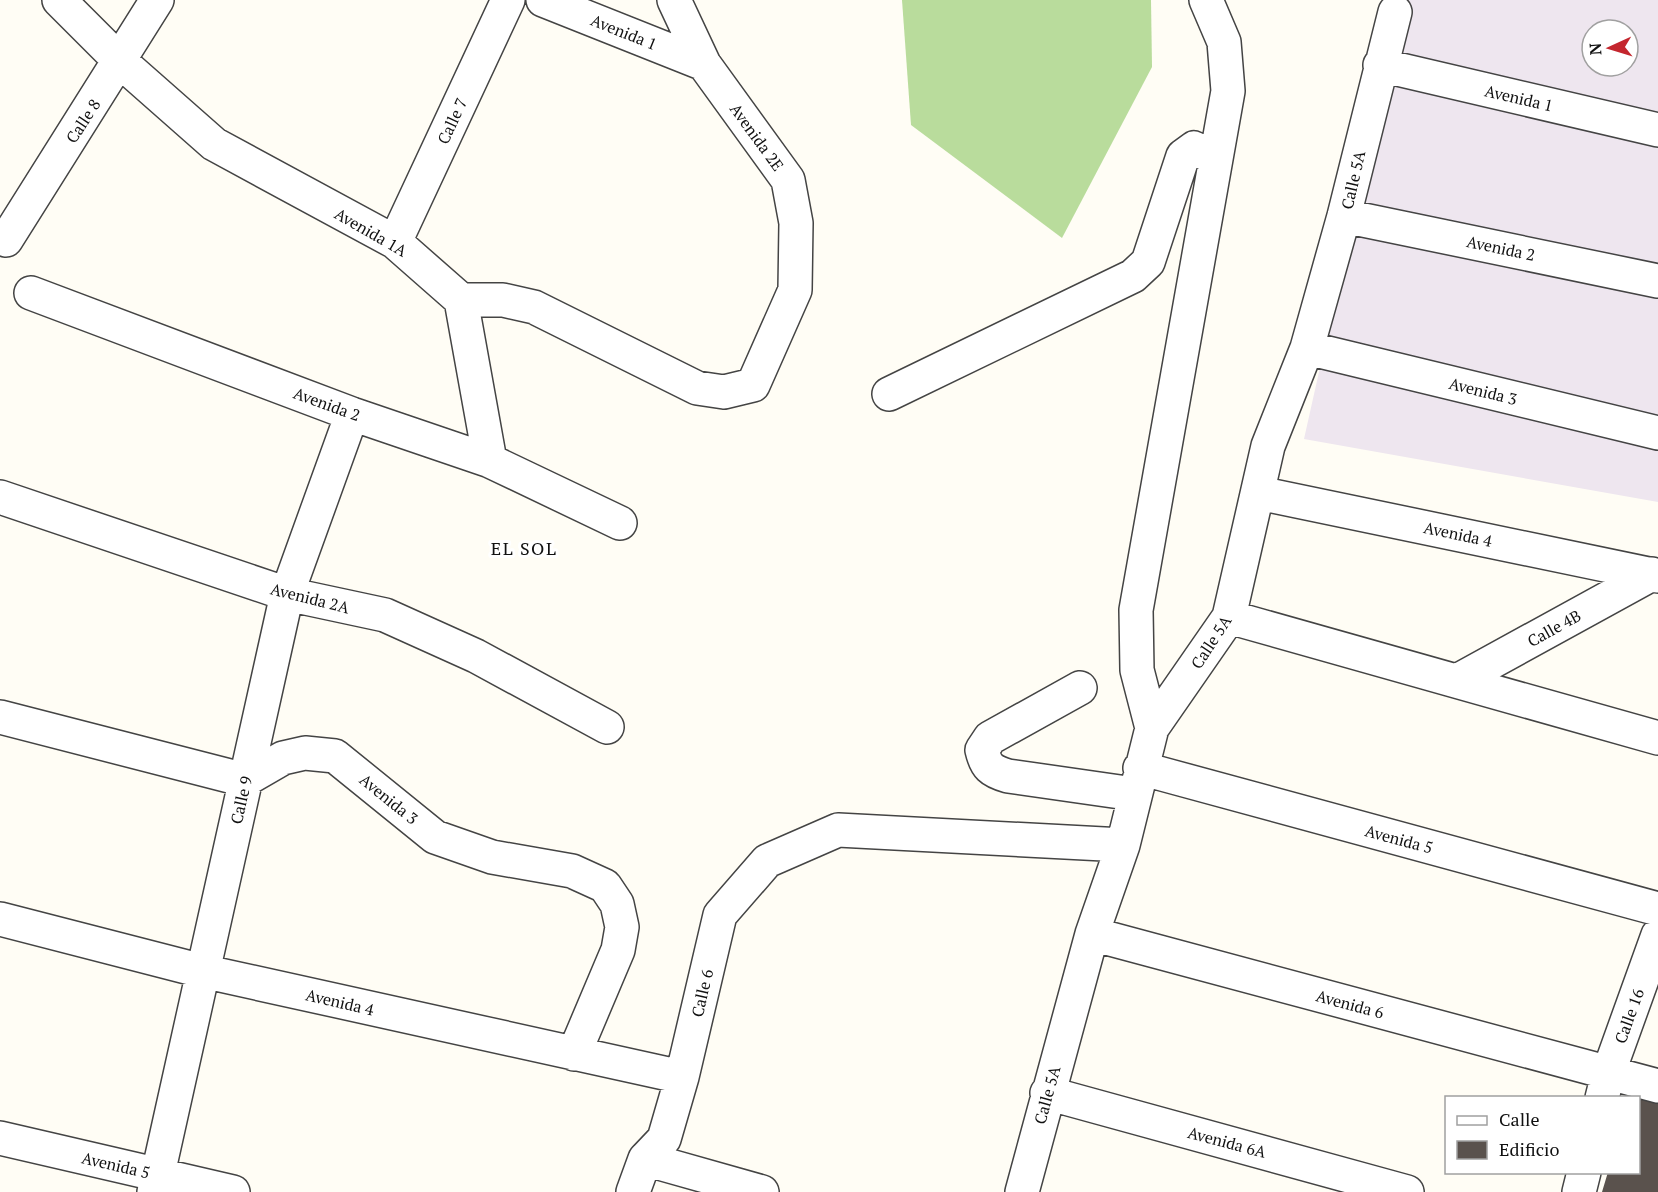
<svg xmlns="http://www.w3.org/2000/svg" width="1658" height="1192" font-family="'PT Serif',serif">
<rect width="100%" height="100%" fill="#fffdf5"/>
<path fill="#eee6ef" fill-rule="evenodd" d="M1398,0H1658V502L1304,439L1401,5ZM1592,30H1628V66H1592Z"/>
<path fill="#b9dc9c" d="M902,0H1151L1152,67L1062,238L911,125Z"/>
<path fill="#5a524d" d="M1639,1081L1658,1087V1192H1602L1608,1172H1638V1098H1635Z"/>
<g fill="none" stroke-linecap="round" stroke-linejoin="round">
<defs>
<path id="minor" d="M59,0L121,62L214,144L395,242L461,300H503L534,307L697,388L724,392L753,385L795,290L796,223L788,180L704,64L674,0
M543,0L704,64
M1380,65L1658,130
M1344,216L1658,281
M6,240L157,0
M395,242L508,0
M31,293L352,414L490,461L620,523
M461,300L490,461
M1307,348L1658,433
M889,394L1133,276L1148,262L1183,156L1194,148L1214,158
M1259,493L1658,576
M0,497L287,594L385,615L476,656L607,727
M1229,617L1658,738
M1457,681L1652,574
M1080,688L990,738L982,750C986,767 991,771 1008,776L1134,794
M0,717L245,780L283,758L305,753L335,756L435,837L492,857L572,871L605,886L617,904L622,927L618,950L574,1054
M1152,728L1137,670L1136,610L1228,91L1224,42L1206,0
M1140,768L1658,909
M0,919L202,971L682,1077
M1092,934L1658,1086
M1047,1093L1407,1192
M1602,1098L1608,1074L1658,935
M0,1138L233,1192
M645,1159L762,1192
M154,1192L287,594L352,414
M633,1192L645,1159L664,1139L682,1077L720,915L767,861L838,830L1123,845
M1022,1192L1092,934L1123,845L1152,728L1229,617L1268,446L1307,348L1344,216L1395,12
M1579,1192L1584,1172"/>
</defs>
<use href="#minor" stroke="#444" stroke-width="36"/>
<use href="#minor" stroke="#fff" stroke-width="33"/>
</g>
<g text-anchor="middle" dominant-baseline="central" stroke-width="6" stroke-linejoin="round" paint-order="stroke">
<g font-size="16" fill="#111" stroke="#fff">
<text transform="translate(624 32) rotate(22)">Avenida 1</text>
<text transform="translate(1519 98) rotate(13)">Avenida 1</text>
<text transform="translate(83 121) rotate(-57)">Calle 8</text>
<text transform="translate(452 121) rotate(-65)">Calle 7</text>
<text transform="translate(757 137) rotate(54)">Avenida 2E</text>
<text transform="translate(1353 180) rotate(-77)">Calle 5A</text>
<text transform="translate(371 232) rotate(30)">Avenida 1A</text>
<text transform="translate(1501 248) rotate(12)">Avenida 2</text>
<text transform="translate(1483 391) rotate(14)">Avenida 3</text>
<text transform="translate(327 404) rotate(20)">Avenida 2</text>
<text transform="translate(1458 534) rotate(12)">Avenida 4</text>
<text transform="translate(310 598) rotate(14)">Avenida 2A</text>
<text transform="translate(1554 628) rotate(-29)">Calle 4B</text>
<text transform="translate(1211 642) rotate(-57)">Calle 5A</text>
<text transform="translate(389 799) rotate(39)">Avenida 3</text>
<text transform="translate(241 800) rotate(-77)">Calle 9</text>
<text transform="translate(1399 839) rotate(15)">Avenida 5</text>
<text transform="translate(702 993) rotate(-77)">Calle 6</text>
<text transform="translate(340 1002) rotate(13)">Avenida 4</text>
<text transform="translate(1350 1004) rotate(15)">Avenida 6</text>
<text transform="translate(1629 1016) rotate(-70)">Calle 16</text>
<text transform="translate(1047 1095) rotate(-75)">Calle 5A</text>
<text transform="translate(1227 1142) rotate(15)">Avenida 6A</text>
<text transform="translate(116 1165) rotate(13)">Avenida 5</text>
</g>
<g font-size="18" letter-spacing="1.5" fill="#111" stroke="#fff">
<text x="524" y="548">EL SOL</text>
</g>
</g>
<rect x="1445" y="1096" width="195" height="78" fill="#ffffff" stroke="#a0a0a0" stroke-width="1.5"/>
<rect x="1457" y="1116" width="30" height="9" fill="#ffffff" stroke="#a0a0a0" stroke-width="1.5"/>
<text x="1499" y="1126" font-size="18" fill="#111111">Calle</text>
<rect x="1457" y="1141" width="30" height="18" fill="#5a524d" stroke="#a0a0a0" stroke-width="1.5"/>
<text x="1499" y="1156" font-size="18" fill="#111111">Edificio</text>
<g transform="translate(1610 48) rotate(266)"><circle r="28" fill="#ffffff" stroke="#a0a0a0" stroke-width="1.5"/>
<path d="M0-4.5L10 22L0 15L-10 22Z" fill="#c4262e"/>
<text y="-9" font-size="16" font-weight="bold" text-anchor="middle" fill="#111111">N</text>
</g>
</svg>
